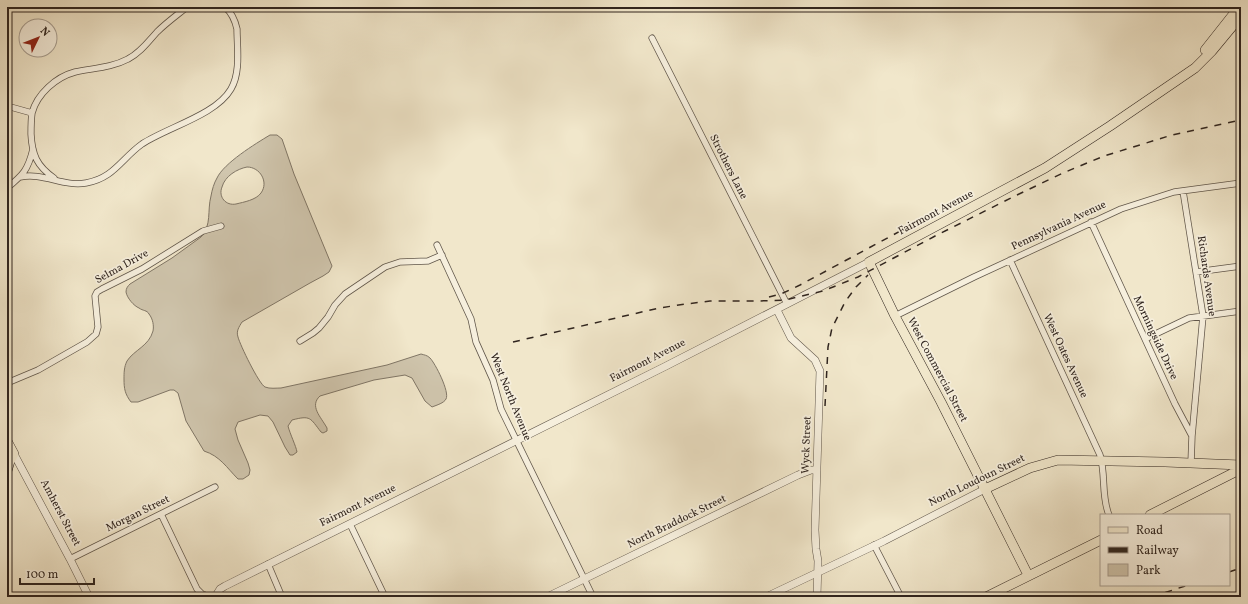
<svg xmlns="http://www.w3.org/2000/svg" width="1248" height="604" font-family="Vollkorn,serif">
<rect width="100%" height="100%" fill="#f1e7cb"/>
<filter id="stains"><feTurbulence type="fractalNoise" baseFrequency=".005" numOctaves="4"/><feColorMatrix values="0 0 0 0 .2 0 0 0 0 .09 0 0 0 0 .02 0 0 0 .5 -.17"/></filter>
<radialGradient id="worn" r=".72"><stop offset=".6" stop-color="#630" stop-opacity="0"/><stop offset="1" stop-color="#630" stop-opacity=".3"/></radialGradient>
<path fill="#d0c6ae" stroke="#807666" fill-rule="evenodd" d="M270,135H277L282,139L294,174L332,266L329,272L323,276L310,283L242,322C239,327 236,331 238,337C240,345 259,384 265,387C270,389 276,388 281,388L387,365L421,354C424,355 427,355 430,358C435,363 450,392 446,399C444,403 437,405 432,407L425,401L412,378L405,375L374,380L320,396C309,406 321,417 327,428V431L323,433L321,432C310,418 311,415 292,420L288,426C290,434 296,446 297,452L293,455H290L285,447L273,422L268,416L260,415L238,422L235,429L238,440L248,463L250,470L249,475L243,479H238C227,468 220,456 204,451L186,421L178,393L174,390H170L138,402H131C125,394 124,389 124,379C124,373 124,367 127,361C134,350 149,346 153,331C154,326 153,319 149,314C147,310 143,311 139,308C134,306 127,298 126,292C126,288 128,286 130,284L172,258L201,237C212,225 207,211 211,196C212,190 214,183 217,178C224,163 255,144 270,135ZM247,167C260,167 269,182 261,193C256,200 244,202 236,204C226,206 218,197 222,187C225,176 237,169 247,167Z"/>
<g fill="none" stroke-linecap="round" stroke-linejoin="round">
<defs>
<path id="minor" d="M652,38L787,304
M7,106L32,113
M20,177C43,172 63,187 86,183C114,178 121,159 142,144C168,127 216,115 231,89C241,72 237,47 237,29C235,20 232,13 225,7
M54,178C37,166 32,155 31,134C31,127 31,120 32,113C37,94 56,77 75,72C93,68 111,68 128,59C140,53 148,42 157,32C166,23 177,15 187,7
M7,188C23,175 28,170 33,149
M1183,191L1203,316L1192,436
M1091,222L1175,404L1192,436L1191,463
M437,245L471,319L476,342L493,380L501,409L593,597
M1010,260L1100,455C1106,475 1101,496 1109,515
M1196,272L1241,266
M895,316L974,277L1121,209L1174,192L1241,183
M1145,339L1189,318L1241,311
M300,341L313,333L319,328L328,317L335,305L345,294L385,267L400,262L428,261L442,255
M7,383L38,370L87,342L96,334L98,327L95,296L97,292L102,289L142,269L203,231L221,226
M161,514L197,589L202,594L209,597
M350,524L385,597
M874,545L901,597
M70,559L215,487
M268,564L282,597"/>
<path id="tertiary" d="M777,310L791,338L815,360L820,371L815,530L816,549L818,561L817,597
M14,454L70,559L89,597
M215,597L220,589L225,586L666,366L869,262
M547,597L798,475L811,470H817
M766,597L884,541L985,489"/>
<path id="primary" d="M1205,50L1239,7
M7,441L14,454L10,461L7,471
M985,489L1030,468L1058,460L1165,462L1241,465
M1150,515L1241,469
M1028,575L941,402L895,316L869,262L1045,168L1110,126L1195,68L1212,51L1241,16
M986,597L1101,540"/>
</defs>
<use href="#minor" stroke="#60564a" stroke-width="7"/>
<use href="#tertiary" stroke="#60564a" stroke-width="8"/>
<use href="#primary" stroke="#30251f" stroke-width="10"/>
<use href="#minor" stroke="#f6efdd" stroke-width="5.5"/>
<use href="#tertiary" stroke="#f6efdd" stroke-width="7"/>
<use href="#primary" stroke="#f1e7cb" stroke-width="9"/>
<path stroke="#30251f" stroke-width="1.5" stroke-dasharray="7 7" stroke-linecap="butt" d="M769,297L781,294L800,285L906,228
M513,342L659,308L686,304L710,301H758L785,300L823,291L858,277L937,235L1017,195L1063,173L1104,156L1172,135L1241,120
M825,406L828,347L832,328L845,302L856,287L868,275
M1229,572L1241,568
M1152,597L1188,585"/>
</g>
<g text-anchor="middle" dominant-baseline="central" stroke-width="3.5" stroke-linejoin="round" paint-order="stroke">
<g font-size="11" fill="#30251f" stroke="#f6efdd">
<text transform="translate(728 167) rotate(63)">Strothers Lane</text>
<text transform="translate(936 213) rotate(-28)">Fairmont Avenue</text>
<text transform="translate(1059 226) rotate(-25)">Pennsylvania Avenue</text>
<text transform="translate(122 267) rotate(-29)">Selma Drive</text>
<text transform="translate(1206 276) rotate(82)">Richards Avenue</text>
<text transform="translate(1155 338) rotate(65)">Morningside Drive</text>
<text transform="translate(1065 356) rotate(65)">West Oates Avenue</text>
<text transform="translate(648 361) rotate(-27)">Fairmont Avenue</text>
<text transform="translate(937 370) rotate(62)">West Commercial Street</text>
<text transform="translate(510 397) rotate(68)">West North Avenue</text>
<text transform="translate(807 445) rotate(-88)">Wyck Street</text>
<text transform="translate(977 481) rotate(-26)">North Loudoun Street</text>
<text transform="translate(358 506) rotate(-26)">Fairmont Avenue</text>
<text transform="translate(60 513) rotate(62)">Amherst Street</text>
<text transform="translate(138 514) rotate(-26)">Morgan Street</text>
<text transform="translate(677 522) rotate(-26)">North Braddock Street</text>
</g>
</g>
<rect width="1248" height="604" fill="none" stroke="#f1e7cb" stroke-width="24"/>
<rect x="8" y="8" width="1232" height="588" fill="none" stroke="#30251f" stroke-width="2"/>
<rect x="12" y="12" width="1224" height="580" fill="none" stroke="#30251f"/>
<rect x="1100" y="514" width="130" height="72" fill="#f6efdd" stroke="#a79e91"/>
<rect x="1108" y="527" width="20" height="6" fill="#f1e7cb" stroke="#a79e91"/>
<text x="1136" y="534" font-size="12" fill="#30251f">Road</text>
<rect x="1108" y="547" width="20" height="6" fill="#30251f" stroke="#a79e91"/>
<text x="1136" y="554" font-size="12" fill="#30251f">Railway</text>
<rect x="1108" y="564" width="20" height="12" fill="#d0c6ae" stroke="#a79e91"/>
<text x="1136" y="574" font-size="12" fill="#30251f">Park</text>
<g transform="translate(38 38) rotate(47)"><circle r="19" fill="#f6efdd" stroke="#a79e91"/>
<path d="M0-3L7 15L0 10L-7 15Z" fill="#8f2418"/>
<text y="-6" font-size="11" font-weight="bold" text-anchor="middle" fill="#30251f">N</text>
</g>
<path d="M20 578v6h74v-6" fill="none" stroke="#30251f" stroke-width="2"/>
<text x="26" y="578" font-size="12" fill="#30251f" stroke="#f6efdd" stroke-width="3" paint-order="stroke">100 m</text>
<rect width="100%" height="100%" filter="url(#stains)"/>
<rect width="100%" height="100%" fill="url(#worn)"/>
</svg>
